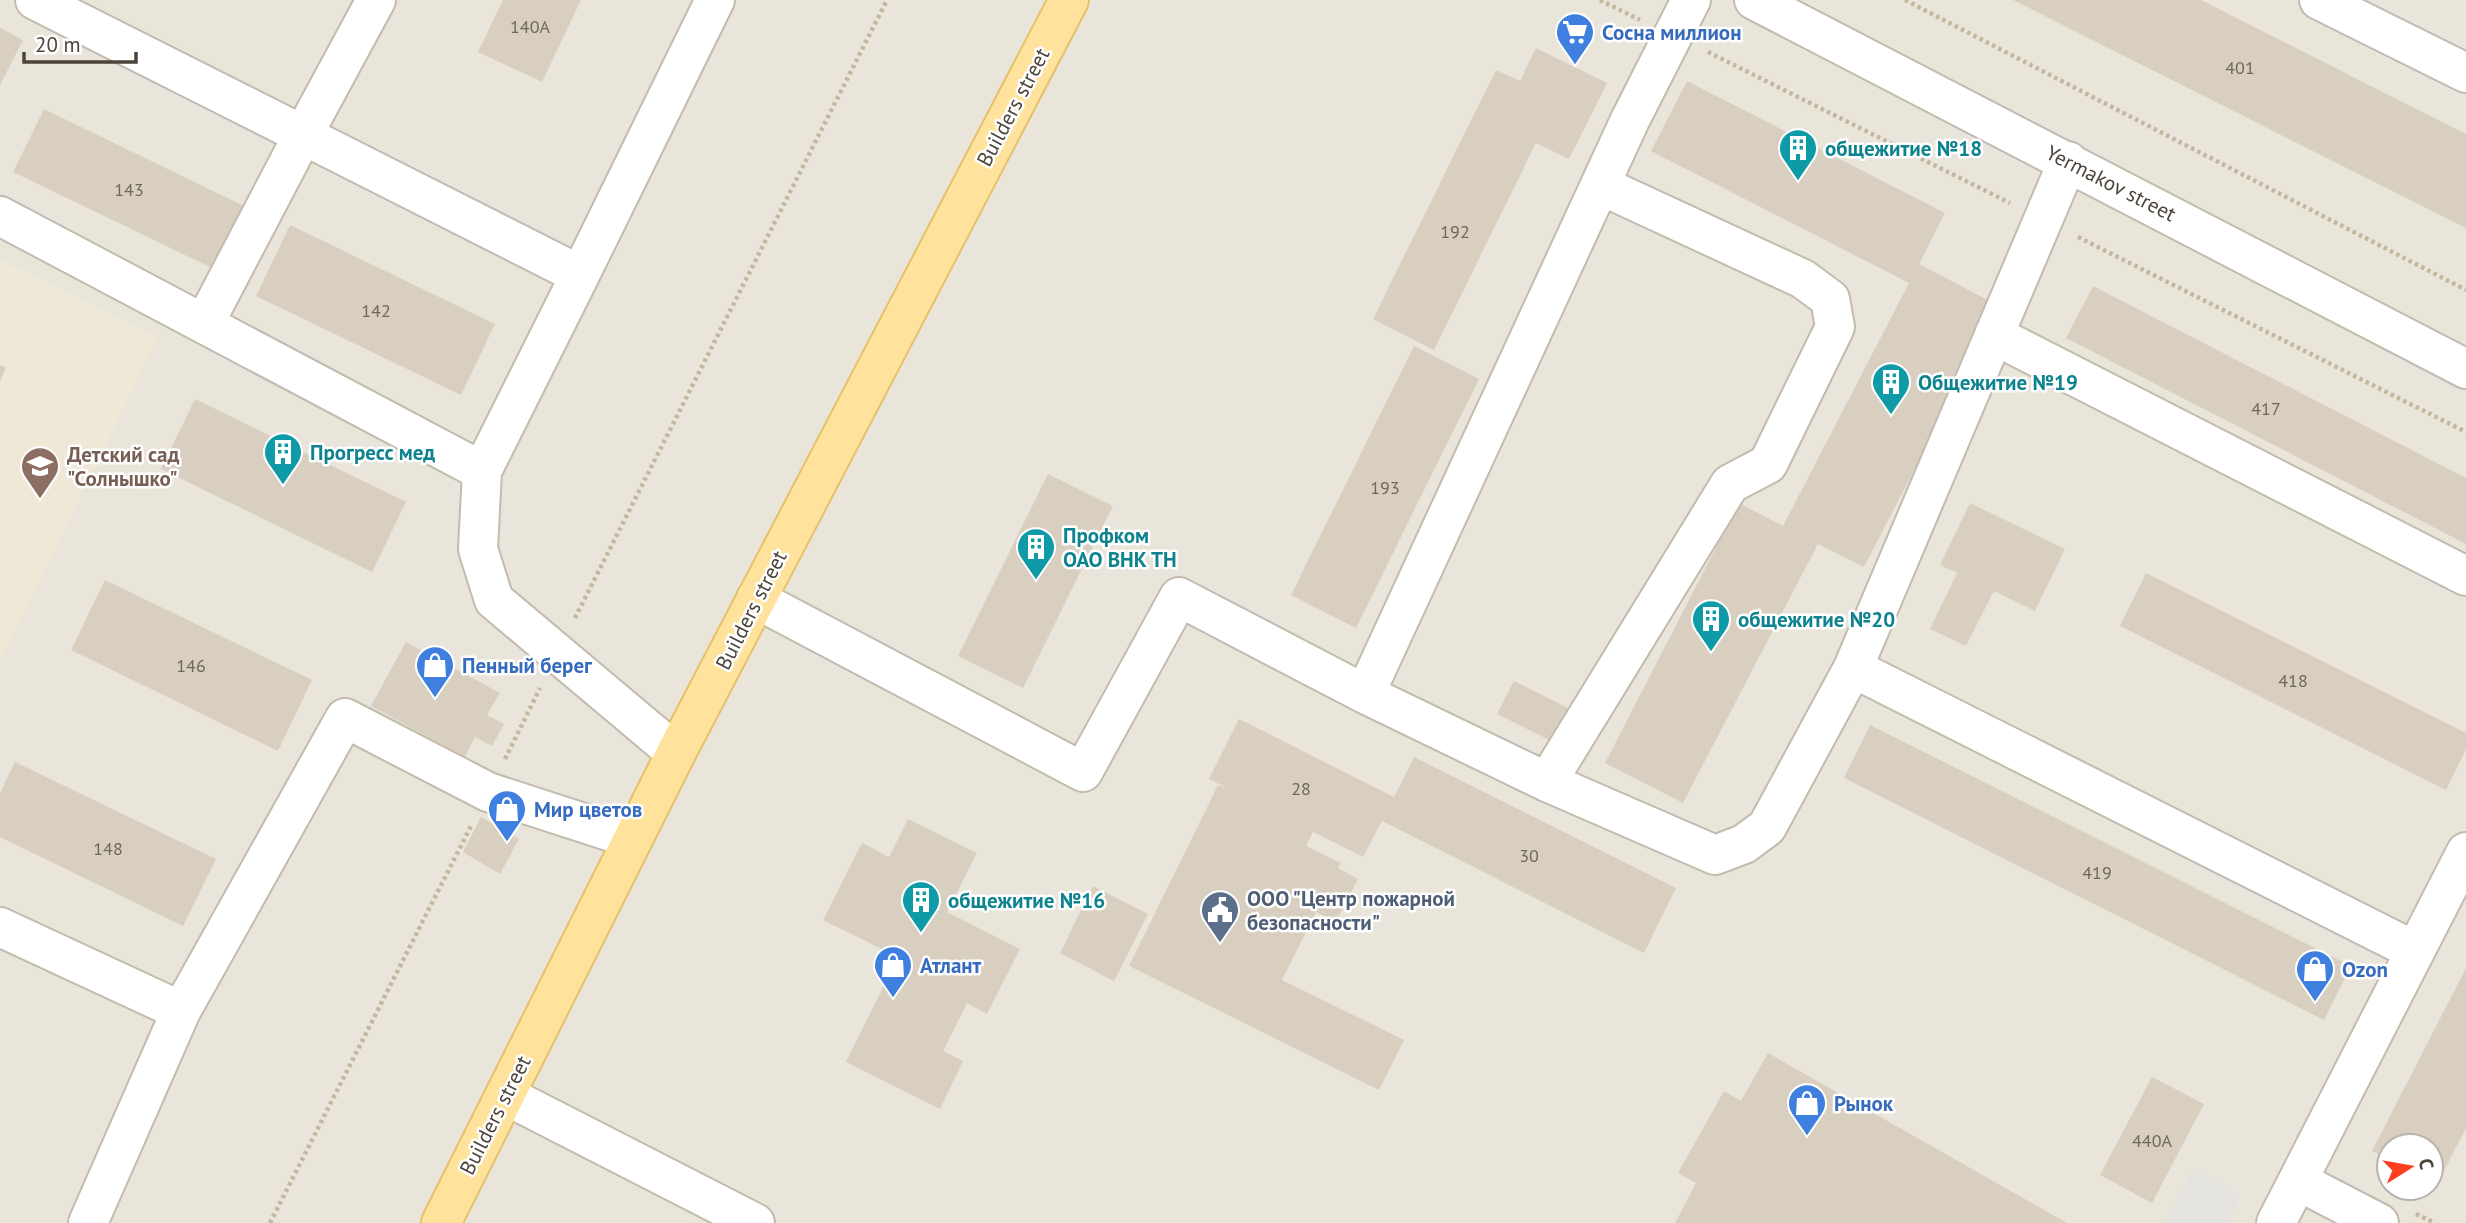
<svg xmlns="http://www.w3.org/2000/svg" width="2466" height="1223" font-family="'PT Sans',sans-serif">
<rect width="100%" height="100%" fill="#f6f3ec"/>
<path fill="#eae5da" fill-rule="evenodd" d="M0,0H2466V1223H0ZM2389,1146H2431V1188H2389Z"/>
<path fill="#efe8d6" d="M0,260L158,338L0,662Z"/>
<path fill="#e5e3e0" d="M2193,1169L2241,1196L2227,1223H2165Z"/>
<path fill="#d8cfc1" d="M503,0H581L542,82L478,52Z
M2013,0H2201L2466,134V228Z
M0,28L23,40L0,85Z
M1536,48L1607,83L1569,159L1536,143L1434,350L1373,319L1496,70L1520,81Z
M1687,81L1945,213L1919,264L1999,306L1864,567L1818,544L1683,803L1605,763L1739,503L1783,526L1909,283L1651,151Z
M44,109L244,206L214,269L13,172Z
M290,225L495,324L461,395L256,296Z
M2093,286L2466,478V544L2066,338Z
M1414,346L1479,379L1356,628L1291,595Z
M0,365L6,368L0,381Z
M195,399L406,502L372,572L161,469Z
M1048,474L1113,506L1023,688L958,656Z
M1970,503L2065,549L2035,611L1994,591L1966,646L1930,629L1957,573L1940,565Z
M2146,573L2466,733V749L2446,790L2120,626Z
M105,580L312,680L278,751L71,650Z
M406,642L500,693L487,715L504,724L492,746L475,737L465,757L371,706Z
M1514,681L1570,709L1553,742L1497,714Z
M1239,719L1394,797L1414,757L1676,888L1644,953L1382,821L1363,857L1313,832L1306,846L1341,863L1338,868L1358,879L1336,922L1316,912L1282,980L1404,1040L1379,1090L1129,966L1218,785L1227,788L1209,779Z
M1870,725L2351,966L2324,1020L1844,778Z
M15,762L216,859L183,926L0,837V793Z
M481,817L519,839L500,874L463,852Z
M908,819L977,853L947,912L1020,949L987,1014L967,1003L943,1051L963,1061L940,1109L846,1062L898,957L823,920L862,843L889,857Z
M1093,886L1148,914L1114,981L1060,953Z
M2466,968V1128L2437,1184L2431,1181V1146H2389V1160L2372,1151Z
M1768,1053L2067,1223H1675L1696,1183L1678,1173L1724,1091L1741,1101Z
M2152,1077L2204,1104L2152,1203L2100,1175Z"/>
<g fill="none" stroke-linecap="round" stroke-linejoin="round">
<defs>
<path id="minor" d="M35,0L303,135L204,324
M376,0L303,135L580,275L482,471
M1754,0L2466,369
M2319,0L2466,73
M0,216L482,471L478,549L494,600L676,753
M580,275L715,0
M1994,335L2466,576
M756,599L1083,772L1179,597L1365,694L1547,782L1730,484L1768,464L1835,327L1830,299L1803,279L1600,185
M1853,668L2415,951
M1365,694L1630,120L1691,0
M1547,782L1715,855L1744,844L1767,827L1853,668L2068,161
M0,927L181,1011L345,718L488,792L633,839
M505,1095L755,1223
M2298,1181L2379,1223
M88,1223L181,1011
M2276,1223L2466,852"/>
<path id="major" d="M441,1223L676,753L1069,0"/>
</defs>
<use href="#minor" stroke="#c2bbae" stroke-width="42"/>
<use href="#major" stroke="#e6c16a" stroke-width="42"/>
<path stroke="#c4b79f" stroke-width="4.5" stroke-dasharray="3.5 3.5" stroke-linecap="butt" d="M1600,0L1640,20
M1905,0L2466,290
M1708,52L2010,203
M2078,237L2466,432
M575,618L887,0
M505,759L540,688
M2416,1214L2435,1223
M270,1223L471,826"/>
<use href="#minor" stroke="#fff" stroke-width="38"/>
<use href="#major" stroke="#ffe39c" stroke-width="38"/>
</g>
<defs>
<symbol id="supermarket-pin" viewBox="-11 -11 22 30"><path d="M0 17L-7.5 6A9.5 9.5 0 1 1 7.5 6Z" fill="#3f7fe0" stroke="#fff"/><path d="M-6-5.5h2.5l.6 2H6L4.5 2H-2.5L-4.4-4H-6ZM-1.5 3.2a1.3 1.3 0 1 0 .1 0ZM3 3.2a1.3 1.3 0 1 0 .1 0Z" fill="#fff"/></symbol>
<symbol id="building-pin" viewBox="-11 -11 22 30"><path d="M0 17L-7.5 6A9.5 9.5 0 1 1 7.5 6Z" fill="#0f9aa8" stroke="#fff"/><path d="M-4-6H4V6H1V3H-1V6H-4ZM-2.5-4.3h1.7v1.8h-1.7ZM.8-4.3h1.7v1.8H.8ZM-2.5-1h1.7V.8h-1.7ZM.8-1h1.7V.8H.8Z" fill="#fff"/></symbol>
<symbol id="school-pin" viewBox="-11 -11 22 30"><path d="M0 17L-7.5 6A9.5 9.5 0 1 1 7.5 6Z" fill="#8d6e63" stroke="#fff"/><path d="M0-5L7-2L0 1L-7-2ZM-4 1L0 2.5L4 1V4Q0 6-4 4Z" fill="#fff"/></symbol>
<symbol id="shop-pin" viewBox="-11 -11 22 30"><path d="M0 17L-7.5 6A9.5 9.5 0 1 1 7.5 6Z" fill="#3f7fe0" stroke="#fff"/><path d="M-5-2.5h2.3a2.7 3.5 0 0 1 5.4 0H5L5.5 6h-11ZM-1.5-2.5h3a1.5 2.3 0 0 0-3 0Z" fill="#fff"/></symbol>
<symbol id="civic-pin" viewBox="-11 -11 22 30"><path d="M0 17L-7.5 6A9.5 9.5 0 1 1 7.5 6Z" fill="#5c6f8a" stroke="#fff"/><path d="M-.6-6.5H3V-4.5H.6V-3L4-1V1h2V6H-6V1h2V-1L-.6-3ZM-1.2 2.5V6h2.4V2.5Z" fill="#fff"/></symbol>
</defs>
<g fill-rule="evenodd">
<use href="#supermarket-pin" x="1553" y="10" width="44" height="60"/>
<use href="#building-pin" x="1776" y="126" width="44" height="60"/>
<use href="#building-pin" x="1869" y="360" width="44" height="60"/>
<use href="#building-pin" x="261" y="430" width="44" height="60"/>
<use href="#school-pin" x="18" y="444" width="44" height="60"/>
<use href="#building-pin" x="1014" y="525" width="44" height="60"/>
<use href="#building-pin" x="1689" y="597" width="44" height="60"/>
<use href="#shop-pin" x="413" y="643" width="44" height="60"/>
<use href="#shop-pin" x="485" y="787" width="44" height="60"/>
<use href="#building-pin" x="899" y="878" width="44" height="60"/>
<use href="#civic-pin" x="1198" y="888" width="44" height="60"/>
<use href="#shop-pin" x="871" y="943" width="44" height="60"/>
<use href="#shop-pin" x="2293" y="947" width="44" height="60"/>
<use href="#shop-pin" x="1785" y="1081" width="44" height="60"/>
</g>
<g text-anchor="middle" dominant-baseline="central" stroke-width="5" stroke-linejoin="round" paint-order="stroke">
<g font-size="18" fill="#6e675b">
<text x="530" y="26">140А</text>
<text x="2240" y="67">401</text>
<text x="129" y="189">143</text>
<text x="1455" y="231">192</text>
<text x="376" y="310">142</text>
<text x="2266" y="408">417</text>
<text x="1385" y="487">193</text>
<text x="191" y="665">146</text>
<text x="2293" y="680">418</text>
<text x="1301" y="788">28</text>
<text x="108" y="848">148</text>
<text x="1529" y="855">30</text>
<text x="2097" y="872">419</text>
<text x="2152" y="1140">440А</text>
</g>
<g font-size="21" font-weight="bold" fill="#366cbe" stroke="#fff" text-anchor="start">
<text x="1602" y="32">Сосна миллион</text>
<text x="462" y="665">Пенный берег</text>
<text x="534" y="809">Мир цветов</text>
<text x="920" y="965">Атлант</text>
<text x="2342" y="969">Ozon</text>
<text x="1834" y="1103">Рынок</text>
</g>
<g font-size="21" fill="#4b4439" stroke="#fff">
<text transform="translate(1013 107) rotate(-62)">Builders street</text>
<text transform="translate(2111 183) rotate(27)">Yermakov street</text>
<text transform="translate(751 610) rotate(-63)">Builders street</text>
<text transform="translate(495 1115) rotate(-63)">Builders street</text>
</g>
<g font-size="21" font-weight="bold" fill="#0d838f" stroke="#fff" text-anchor="start">
<text x="1825" y="148">общежитие №18</text>
<text x="1918" y="382">Общежитие №19</text>
<text x="310" y="452">Прогресс мед</text>
<text x="1063" y="535">Профком<tspan x="1063" dy="24">ОАО ВНК ТН</tspan></text>
<text x="1738" y="619">общежитие №20</text>
<text x="948" y="900">общежитие №16</text>
</g>
<g font-size="21" font-weight="bold" fill="#785e54" stroke="#fff" text-anchor="start">
<text x="67" y="454">Детский сад<tspan x="67" dy="24">"Солнышко"</tspan></text>
</g>
<g font-size="21" font-weight="bold" fill="#4e5e75" stroke="#fff" text-anchor="start">
<text x="1247" y="898">ООО "Центр пожарной<tspan x="1247" dy="24">безопасности"</tspan></text>
</g>
</g>
<g transform="translate(2410 1167) rotate(79)"><circle r="33" fill="#ffffff" stroke="#b7b4b0" stroke-width="2"/>
<path d="M0-5L12 26L0 18L-12 26Z" fill="#fc3f1d"/>
<text y="-10" font-size="19" font-weight="bold" text-anchor="middle" fill="#4b4439">С</text>
</g>
<path d="M24 52v10h112v-10" fill="none" stroke="#4b4439" stroke-width="3.5"/>
<text x="35" y="52" font-size="21" fill="#4b4439" stroke="#ffffff" stroke-width="5" paint-order="stroke">20 m</text>
</svg>
